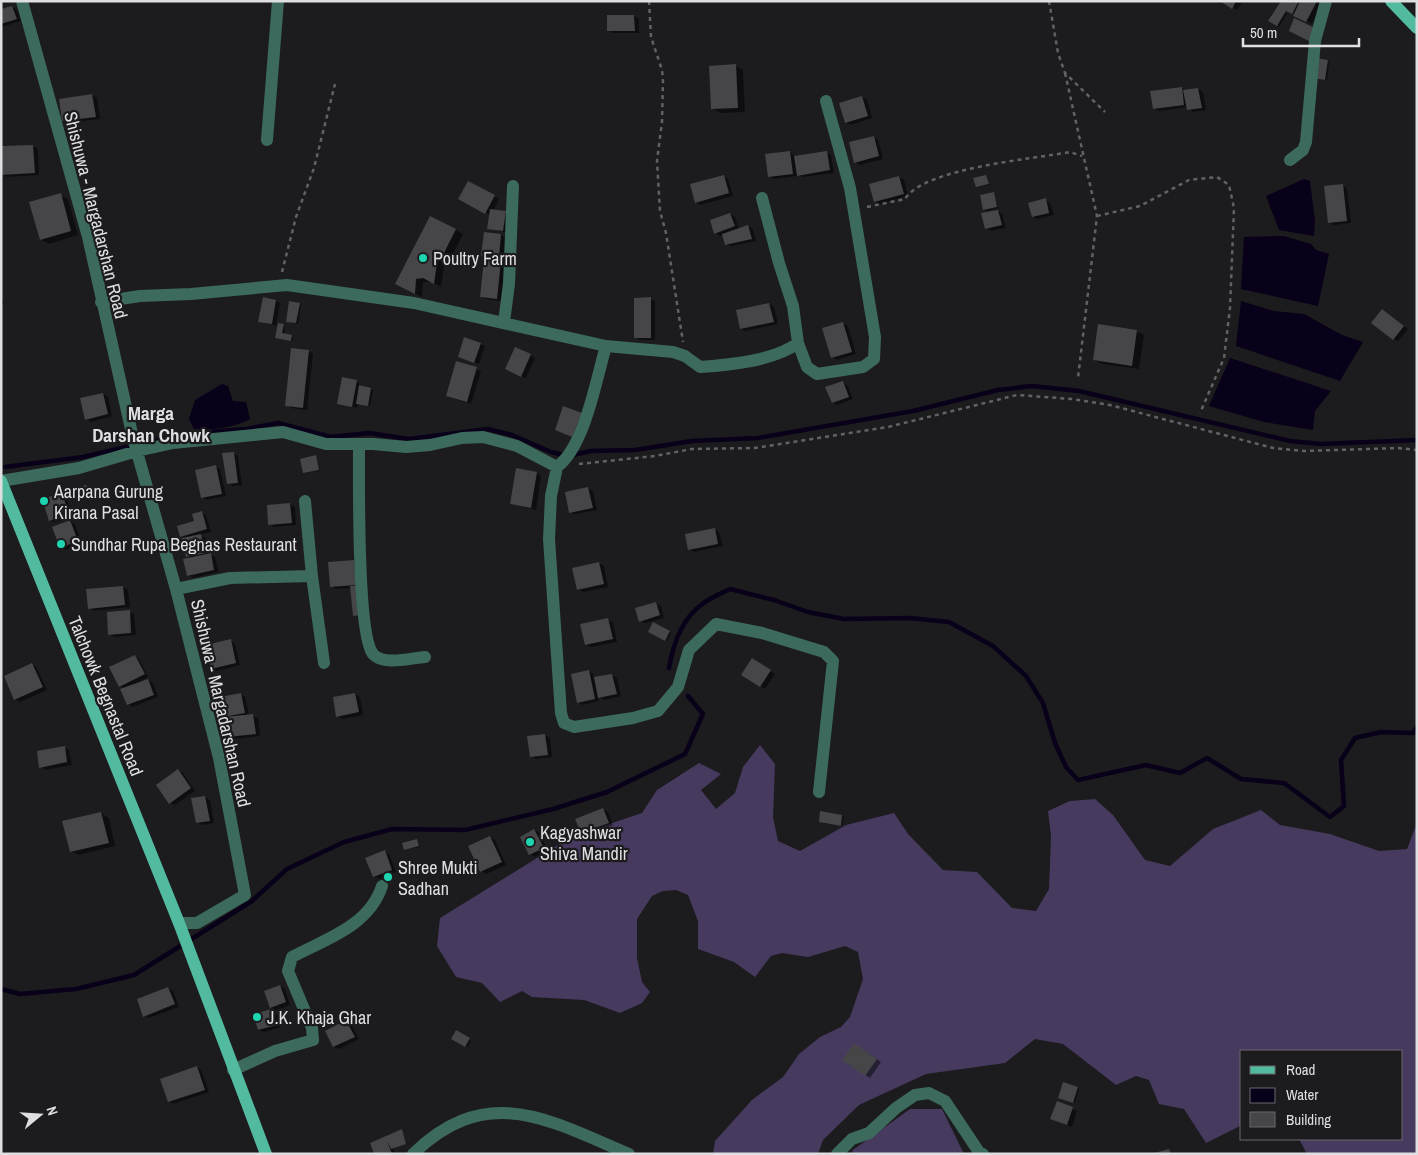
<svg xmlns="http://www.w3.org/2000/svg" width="1418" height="1155" font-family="'Archivo Narrow',sans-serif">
<rect width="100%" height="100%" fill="#1c1b1e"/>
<path fill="#473a5f" d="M760,745L775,764L773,817L778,841L800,851L846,825L894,813L908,834L943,870L977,872L1012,908L1036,911L1049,889L1051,836L1048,811L1070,801L1095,799L1113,815L1145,860L1170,866L1213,829L1261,810L1280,825L1330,834L1379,851L1407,849L1417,823V1154H1307L1299,1139H1402V1051H1242V1125L1206,1143L1184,1109L1159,1104L1149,1080L1136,1076L1116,1085L1063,1044L1035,1039L1005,1063L926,1074L859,1105L823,1140L818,1154H713L715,1141L752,1100L783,1077L799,1054L820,1037L841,1027L850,1017L863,979L858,952L845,946L808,957L782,953L771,956L755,977L734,962L698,949V921L688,895L676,890L663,891L652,896L637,919V958L642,982L650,992L642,1003L620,1013L584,1000L532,997L522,991L500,1002L482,983L456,977L437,946L440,918L571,837L642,813L657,790L699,763L721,774L701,790L716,809L735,793L743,767Z
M910,1109H942L964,1154H851L853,1150Z"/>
<path fill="#090019" d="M1304,179L1310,181L1315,221L1314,236L1279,230L1266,196Z
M1284,236L1311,244L1316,250L1329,254L1318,306L1241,289L1244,237Z
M1241,301L1274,311L1304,314L1342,335L1363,342L1340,381L1236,346Z
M1230,358L1331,391L1315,411L1313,430L1264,422L1209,406Z
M222,384L228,386L233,401L246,402L250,419C233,428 214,430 194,429L189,419L195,400Z"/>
<path fill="#0007" d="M1222,1H1243L1237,10Z
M1283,1H1323L1312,24L1280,6Z
M12,7L17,10L21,21L2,27L1,11Z
M1277,8L1287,13L1280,26L1270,21Z
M634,16L639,19V33H613L609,31Z
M1327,61L1329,62L1327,80L1317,78Z
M736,66L743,70L745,112L720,113L712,108Z
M1181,88L1187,91L1198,89L1203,92L1206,110L1193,112L1188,107L1159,111L1154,109Z
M92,95L97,98L100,119L68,123L63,121Z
M862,97L867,100L872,118L851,125L846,122Z
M874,137L878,140L883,159L860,165L855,162Z
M33,146L38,149L39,175L7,177L2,174L1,148Z
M790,152L795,157L826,152L831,155L834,173L803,177L797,174V176L774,179L769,177Z
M724,176L728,179L733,196L700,205L696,202Z
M986,176L990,185L977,187Z
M899,177L904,180L908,196L879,204L875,201Z
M468,182L499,199L493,211L510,215L508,233L489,228L490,215L459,198Z
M1343,186L1347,188L1351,223L1334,225L1330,222Z
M994,194L998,208L986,211L984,209Z
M60,195L68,199L78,235L49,244L41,240Z
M1046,200L1050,203L1054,215L1038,219L1033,217Z
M998,211L1002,214L1006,228L991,231L986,228Z
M730,214L735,217L739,229L748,226L753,229L756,241L731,246L726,244L723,234L720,236L715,233Z
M431,217L463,234L452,256L446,253L441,287L432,282H423L422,297L404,288Z
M501,235L506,238L503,260L483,255Z
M501,262L505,265L501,301L486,299L481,296Z
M1,295L4,304H1Z
M650,299L655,301V340H640L635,337Z
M276,301L280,303L276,326L260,321Z
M299,304L301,305L298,324L289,322Z
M769,304L774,307L778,324L746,331L741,329Z
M1383,310L1408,329L1398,341L1393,339Z
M843,323L848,326L856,354L837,360L832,357Z
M283,325L285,326L284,334L293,337V341L278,338Z
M1136,331L1144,335L1139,369L1102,364L1095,360Z
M480,344L485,346L479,364L459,357Z
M515,348L535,358L526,378L511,372Z
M308,351L313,354L307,410L291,408L287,406Z
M476,369L481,371L471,404L447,396Z
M356,381L361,384L360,387L373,390L370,406L358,404L357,408L339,403Z
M842,382L847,385L853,399L837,405L833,403Z
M103,394L108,397L112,416L91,422L86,419Z
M233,453L238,456L242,485L233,486L228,483Z
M316,457L320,471L304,472Z
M215,467L220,469L226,496L207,500L202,497Z
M537,473L541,476L536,510L511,504Z
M87,486L90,495L71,497Z
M588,488L593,491L597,510L575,514L570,512Z
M62,494L66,497L73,517L54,523L50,520Z
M290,504L295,507L296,525L274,527L269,524Z
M202,513L206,515L211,532L200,535L206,538L210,555L215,557L219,572L193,578L188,575L191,559L187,557L185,538L181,536Z
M70,521L75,524L82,544L65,550L61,547Z
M715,529L719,532L723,546L694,552L689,549Z
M354,561L359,618L354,615L352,588L336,589L331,586Z
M599,563L604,566L608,587L583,592L578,589Z
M123,587L128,590L130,607L94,611L90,608Z
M656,603L661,606L664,618L645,623L640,621Z
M129,612L134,614L136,635L114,637L110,634Z
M608,620L613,622L617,642L590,647L586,644Z
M653,624L671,633L667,641L649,632Z
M231,641L235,644L240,665L217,671L212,668Z
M135,656L139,659L148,677L141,681L142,682L148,680L153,683L158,697L132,707L128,704L125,689L120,686Z
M752,660L775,674L765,689L760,686Z
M32,664L36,667L47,690L20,702L15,699Z
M588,671L593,674L594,679L612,675L617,678L621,696L604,700L598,696L599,701L583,705L578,702Z
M240,694L245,697L249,715L258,718L260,736L234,739L229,737L221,698Z
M355,694L360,697L363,715L342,719L338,716Z
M545,735L550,738L552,757L536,759L531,756Z
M64,747L69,750L72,765L45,770L41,767Z
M178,770L183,773L195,791L175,805L170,803Z
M205,797L210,800L214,823L202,825L197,822Z
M603,810L608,812L613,825L587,835L582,832Z
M821,812L844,817L842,826L822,823Z
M101,813L109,818L115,846L78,855L71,851Z
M534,830L539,833L548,850L535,857L530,854L521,837Z
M490,837L495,840L506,865L486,874L481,871Z
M417,840L420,847L405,849Z
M385,852L389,854L396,872L379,879L374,876Z
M280,986L285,989L290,1005L274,1011L276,1013L281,1027L264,1032L259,1030L255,1015L274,1009L271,1008Z
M168,988L173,991L179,1007L149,1018L144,1016Z
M346,1022L351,1024L359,1039L339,1049L334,1047L327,1032Z
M457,1032L471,1040L468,1047L453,1038Z
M859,1047L881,1062L870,1078L865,1075Z
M197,1067L201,1070L209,1092L173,1104L169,1101Z
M1077,1088L1079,1089L1075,1103L1061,1099Z
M1057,1103L1077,1111L1072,1127L1056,1121Z
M401,1130L406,1143L393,1147L395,1154H375L386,1139L389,1141L387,1136Z"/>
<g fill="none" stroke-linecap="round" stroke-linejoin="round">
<path stroke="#090019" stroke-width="4.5" d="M5,467L83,457L183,434L247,429L278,423L331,437L369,433L409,439L488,429L512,435L551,452L568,456L591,451L635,450L692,441L758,438L913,411L998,390L1032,386L1079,391L1290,441L1321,444L1417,440
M669,668C673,645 682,619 701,605C709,598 720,594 730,589L774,600L808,612L844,619L910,618L949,622L993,646L1026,676L1043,703L1055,743L1066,767L1078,780L1146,765L1180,773L1207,758L1241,779L1284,783L1330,817L1344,806L1341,760L1355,738L1381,732L1413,733L1417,727
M1,989L20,994L76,989L134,975L252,901L287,869L344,842L392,829L465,830L553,809L607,792L685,754L703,714L688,696"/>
</g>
<path fill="#464548" d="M1220,1H1236L1232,9Z
M1281,1H1299L1292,14L1286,11L1277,26L1268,21Z
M1300,1H1317L1306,22L1293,16Z
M12,6L17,19L1,24V9Z
M607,15H634L635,31H607Z
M1294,18L1317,29L1311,42L1289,31Z
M1316,58L1328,60L1325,80L1313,78Z
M736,64L738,108L711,109L709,66Z
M1182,87L1184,105L1153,109L1150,91Z
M1198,88L1202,108L1187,110L1183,90Z
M92,94L96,117L62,121L59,99Z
M862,96L868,116L845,123L839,103Z
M874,136L879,156L854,163L849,142Z
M33,145L35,173L1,175V146Z
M790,151L793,174L768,177L765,154Z
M827,151L830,170L797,176L794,156Z
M724,175L729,193L695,203L690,184Z
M986,175L989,184L976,187L973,178Z
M899,176L904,194L874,202L869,184Z
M468,181L495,195L485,214L458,199Z
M1343,184L1347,221L1328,223L1324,186Z
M994,192L997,207L983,210L980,195Z
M61,193L71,231L40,240L29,202Z
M1046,198L1049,213L1032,217L1028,203Z
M490,209L506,211L503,231L487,229Z
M998,210L1002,225L985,229L981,213Z
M730,213L735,226L714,234L710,220Z
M430,216L456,229L444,253L439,250L434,284L423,278L416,279L415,294L395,284Z
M748,225L752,239L725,245L722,234Z
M484,232L501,234L499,258L481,256Z
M484,259L501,261L497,299L480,297Z
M263,297L276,300L272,324L258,322Z
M651,297V338H634V298Z
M289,301L300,303L296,323L286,322Z
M769,303L774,322L740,329L736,310Z
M1382,309L1404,326L1393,340L1371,323Z
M843,322L852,352L831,358L822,328Z
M278,323L284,324L282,333L292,335L291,341L275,338Z
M1098,324L1137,330L1132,366L1093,360Z
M464,337L481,343L474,363L458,357Z
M515,347L531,354L521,377L505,369Z
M291,348L309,350L303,408L285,406Z
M456,361L477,367L467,402L446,396Z
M342,377L357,380L352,407L337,404Z
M843,381L849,397L832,403L825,387Z
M359,385L371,388L368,406L356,404Z
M103,393L108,414L85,420L80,398Z
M563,406L582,413L572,437L555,430Z
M234,452L238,483L227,484L222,453Z
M316,455L319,470L303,473L300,459Z
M216,465L222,494L201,498L195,470Z
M516,468L537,472L531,508L510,504Z
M87,485L89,494L70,498L68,489Z
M588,487L593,508L569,513L565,492Z
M62,493L69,514L49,521L42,499Z
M290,503L292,523L268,525L267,505Z
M202,511L207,529L180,537L177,526L194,521L192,514Z
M70,520L78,541L60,548L52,527Z
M715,528L718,544L688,550L685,534Z
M201,534L206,553L186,557L182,538Z
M211,553L214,570L187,576L183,559Z
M354,560L356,585L330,587L328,562Z
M599,562L604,584L577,590L572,568Z
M361,585L363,615L353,616L350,586Z
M123,586L125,605L88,609L86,589Z
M656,602L660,615L639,622L635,608Z
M130,610L131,633L108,635L107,612Z
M608,618L613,639L585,645L580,624Z
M653,622L670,631L665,641L648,632Z
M231,639L236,663L211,669L206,645Z
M135,655L145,674L119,687L109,667Z
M752,658L771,670L760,687L741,675Z
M32,663L43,687L14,700L4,676Z
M589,670L595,699L577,703L571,674Z
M612,674L617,694L598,698L594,677Z
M148,679L154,695L127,705L120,689Z
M241,693L245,713L223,717L220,697Z
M355,693L359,712L336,717L333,697Z
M253,714L256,734L228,737L225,717Z
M545,734L548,755L530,757L527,736Z
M65,746L67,762L39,768L37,751Z
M178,769L191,788L169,804L156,785Z
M205,796L210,821L196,823L191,798Z
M603,808L609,823L581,833L575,819Z
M820,811L842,815L841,826L819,822Z
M101,812L109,843L70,852L62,821Z
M534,829L544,848L529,855L520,837Z
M490,836L502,862L480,872L468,846Z
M417,839L419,846L404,850L402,843Z
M385,850L392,870L373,877L365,858Z
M280,985L286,1002L270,1008L264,991Z
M168,987L175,1004L143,1017L137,999Z
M272,1009L277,1025L258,1030L253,1014Z
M346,1020L355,1037L333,1047L325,1031Z
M456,1030L470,1038L465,1047L451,1039Z
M854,1043L877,1059L865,1076L842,1060Z
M197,1066L205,1090L168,1102L160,1079Z
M1063,1082L1078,1087L1073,1103L1058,1098Z
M1057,1101L1073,1107L1067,1125L1050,1119Z
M402,1129L406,1144L391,1149L387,1141L392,1154H374L370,1143Z
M1169,1149L1171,1154H1154V1153Z"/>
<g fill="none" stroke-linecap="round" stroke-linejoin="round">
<path stroke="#626264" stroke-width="2.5" stroke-dasharray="4 4" stroke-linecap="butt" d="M649,1L651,37L662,70L663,79L662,122L657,161L660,211L666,233L683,342
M1049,1L1058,53L1065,73L1105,112
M1065,73L1097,216L1078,378
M867,207L905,199C924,168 1033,159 1070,152L1082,156
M1097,216L1140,206L1189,180L1217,177L1229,185L1234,208L1230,308L1224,358L1200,413
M282,272L296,217L314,168L335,84
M579,464L655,456L692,449L755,448L888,427L1017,395L1072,399L1110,405L1273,448L1304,451L1398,448L1417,450"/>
<path stroke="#3c6a5d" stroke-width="12" d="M22,1L88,237L133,438L176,589L219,758L245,895L197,923H179
M267,140L278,1
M1290,160L1303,150L1306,142L1315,41L1326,1
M762,198L779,263L793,306L798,343L807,367L817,374L863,367L874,359L875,337L850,188L826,101
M101,302L140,296L191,294L287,285L414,303L606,346L673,352L685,356L700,367C729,365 774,361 798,343
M504,322L509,284L513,186
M606,346C596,380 585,446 557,467L551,496L549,539L561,713L564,723L574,727L633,718L658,711L678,687L689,650L716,624L762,633L824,652L833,661L819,792
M359,445C359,478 357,634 373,654C383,666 411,658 425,657
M1,481L79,468L137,451L173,443L283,432L326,444H373L406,447L430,445L462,438L483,437L517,446L557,467
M305,501L312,576L324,663
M176,589L230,578L312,576
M233,1070L275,1051L313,1040L312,1028L288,971L292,957C326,939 369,926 382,886
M413,1154C487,1082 549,1120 629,1154
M837,1154L852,1139L869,1133L896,1108L915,1095L929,1093L945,1101L979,1152L983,1154"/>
<path stroke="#52ba9f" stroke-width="12" d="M1391,1L1417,28
M1,481L179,923L266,1154"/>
</g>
<g fill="#1ed5b0" stroke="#1c1b1e" stroke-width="2">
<circle cx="423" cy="258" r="5"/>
<circle cx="44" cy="501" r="5"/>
<circle cx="61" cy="544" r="5"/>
<circle cx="530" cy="842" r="5"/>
<circle cx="388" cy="877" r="5"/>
<circle cx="257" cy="1017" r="5"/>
</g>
<g text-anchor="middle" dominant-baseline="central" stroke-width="4.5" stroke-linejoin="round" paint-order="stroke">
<g font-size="18" fill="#dfdfe1" stroke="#1c1b1e">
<text transform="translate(96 215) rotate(76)">Shishuwa - Margadarshan Road</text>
<text transform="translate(106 696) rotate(68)">Talchowk Begnastal Road</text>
<text transform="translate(221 703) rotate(77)">Shishuwa - Margadarshan Road</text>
</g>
<g font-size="18" fill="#dfdfe1" stroke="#1c1b1e" text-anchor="start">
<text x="433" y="258">Poultry Farm</text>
<text x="54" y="491">Aarpana Gurung<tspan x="54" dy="21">Kirana Pasal</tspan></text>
<text x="71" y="544">Sundhar Rupa Begnas Restaurant</text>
<text x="540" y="832">Kagyashwar<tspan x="540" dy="21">Shiva Mandir</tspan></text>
<text x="398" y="867">Shree Mukti<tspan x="398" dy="21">Sadhan</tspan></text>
<text x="267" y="1017">J.K. Khaja Ghar</text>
</g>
<g font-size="19" font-weight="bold" fill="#dfdfe1" stroke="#1c1b1e">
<text x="151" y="413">Marga<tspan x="151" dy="22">Darshan Chowk</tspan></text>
</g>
</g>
<rect width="1418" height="1155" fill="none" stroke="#dfdfe1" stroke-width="5"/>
<rect x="1240" y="1050" width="162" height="90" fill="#1c1b1e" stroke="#6a696c"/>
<rect x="1250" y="1066" width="25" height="8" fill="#52ba9f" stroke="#6a696c"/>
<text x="1286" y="1075" font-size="15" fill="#dfdfe1">Road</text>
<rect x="1250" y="1088" width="25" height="15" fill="#090019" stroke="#6a696c"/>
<text x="1286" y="1100" font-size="15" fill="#dfdfe1">Water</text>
<rect x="1250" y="1112" width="25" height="15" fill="#464548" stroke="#6a696c"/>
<text x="1286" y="1125" font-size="15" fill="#dfdfe1">Building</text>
<g transform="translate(40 1115) rotate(72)" stroke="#1c1b1e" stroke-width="4" paint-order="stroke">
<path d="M0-4L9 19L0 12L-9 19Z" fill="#dfdfe1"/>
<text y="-8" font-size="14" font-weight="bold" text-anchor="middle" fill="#dfdfe1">N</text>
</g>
<path d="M1243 38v8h116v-8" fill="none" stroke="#dfdfe1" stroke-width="2.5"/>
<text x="1250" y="38" font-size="15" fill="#dfdfe1" stroke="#1c1b1e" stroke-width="4" paint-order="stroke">50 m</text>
</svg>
